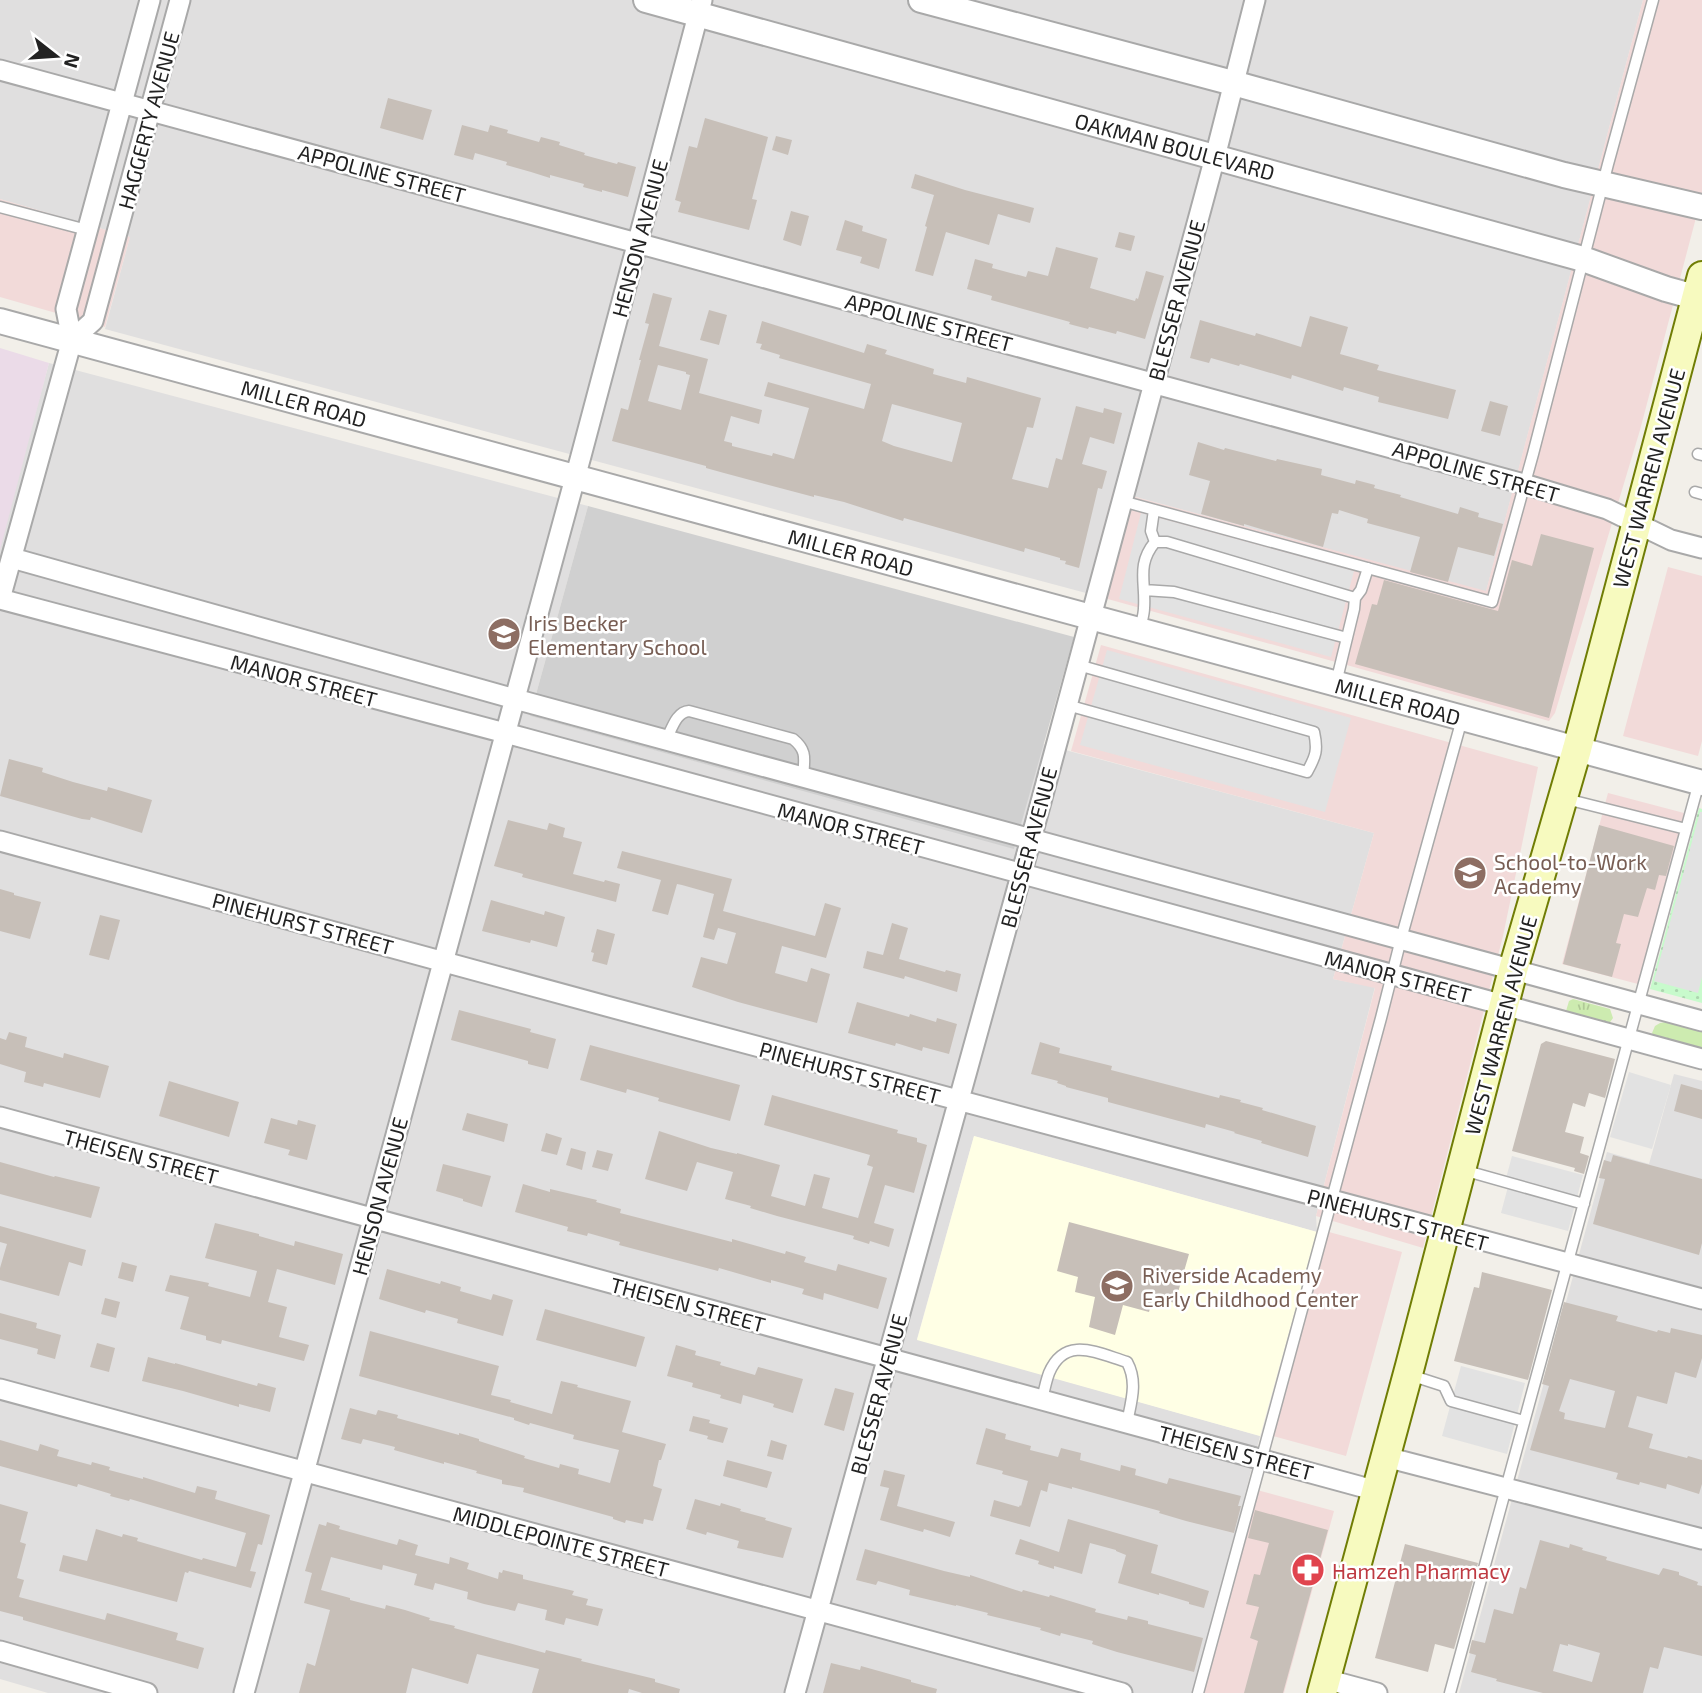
<svg xmlns="http://www.w3.org/2000/svg" width="1702" height="1693" font-family="'Exo 2',sans-serif">
<defs>
<pattern id="grass-tufts" width="24" height="20" patternUnits="userSpaceOnUse" patternTransform="scale(1.75)"><rect width="24" height="20" fill="#cdebb0"/><path d="M3 7l-1-3M5 7V3M7 7l1-3M15 17l-1-3M17 17v-4M19 17l1-3" fill="none" stroke="#b0c997"/></pattern>
<pattern id="park-dots" width="8" height="8" patternUnits="userSpaceOnUse" patternTransform="scale(1.75)"><rect width="8" height="8" fill="#c8facc"/><path d="M2 2h.1M6 6h.1" fill="none" stroke="#acd6af" stroke-width="1.8" stroke-linecap="round"/></pattern>
</defs>
<rect width="100%" height="100%" fill="#f2efe9"/>
<path fill="#e0dfdf" d="M0,0H1643L1486,592L1114,491L1086,593L105,329L130,237L0,199Z
M49,363L588,506L530,716L1014,848L1043,744L1374,833L1333,979L1375,987L1316,1216L1317,1232L974,1136L917,1339L1260,1436L1194,1693H48L0,1679V542Z
M1674,1074L1702,1081V1693H1459L1607,1152L1649,1164Z"/>
<path fill="#f2dad9" d="M1643,0H1702V195L1640,430L1555,713L1549,721L1086,593L1113,491L1486,591Z
M0,199L130,237L105,327L0,297Z
M1668,567L1702,576V741L1698,756L1623,736Z
M1101,645L1538,767L1503,936L1423,1248L1316,1216L1375,988L1333,979L1374,833L1071,751Z
M1608,793L1684,813L1638,984L1562,964Z
M1329,1232L1402,1252L1346,1456L1273,1436Z
M1257,1490L1334,1511L1284,1693H1202Z"/>
<path fill="#ebdbe8" d="M0,348L49,363L0,550Z"/>
<path fill="#ffffe5" d="M974,1136L1317,1232L1260,1436L917,1340Z"/>
<path fill="#d0d0d0" d="M588,506L1074,637L1014,849L530,716Z"/>
<path fill="url(#grass-tufts)" d="M1573,999L1610,1009L1613,1018L1608,1025L1570,1016L1566,1011L1569,1001Z
M1666,1022L1702,1032V1052L1656,1039L1652,1033L1655,1026L1660,1023Z"/>
<path fill="url(#park-dots)" d="M1699,808L1702,809V1003L1650,989Z"/>
<path fill="#e2e2e2" d="M1141,513L1354,571L1331,657L1119,599Z
M1107,650L1351,718L1325,812L1080,745Z
M1700,812H1702V977L1698,993L1654,981Z
M1629,1072L1671,1085L1652,1149L1610,1137Z
M1512,1156L1583,1175L1568,1231L1501,1213L1509,1183L1505,1182Z
M1461,1366L1525,1383L1507,1454L1442,1436Z"/>
<path fill="#c7bfb8" fill-rule="evenodd" d="M388,98L432,110L423,140L380,128Z
M705,118L768,137L752,199L757,200L749,230L678,212L681,202L675,200L689,146L697,148Z
M462,125L488,132L490,125L508,130L507,133L539,142L541,137L560,142L559,145L585,153L584,155L617,164L618,162L636,167L628,197L602,190V192L583,187L584,184L550,175V178L531,172L506,165L507,162L475,153L473,160L454,155Z
M776,136L792,140L788,155L772,150Z
M915,174L965,190L1034,208L1030,223L998,214L989,245L946,232L933,276L915,271L927,227L925,226L934,195L911,188Z
M791,211L809,216L801,246L783,240Z
M845,220L863,226L862,231L887,239L879,269L860,263L862,257L836,250Z
M1119,232L1135,236L1131,251L1115,247Z
M1056,247L1098,258L1090,288L1135,301L1136,298L1138,299L1146,271L1164,276L1145,339L1117,331L1116,334L1089,327L1088,329L1069,324L1070,322L991,300L992,296L967,289L975,259L993,264L992,268L1026,277L1028,271L1048,276Z
M653,293L672,298L659,346L708,359L699,393L762,410L759,424L731,416L724,441L732,443V446L772,456L773,453L794,459L809,408L764,396L768,382L864,409L871,384L779,358L780,355L760,349L762,344L756,343L762,321L864,353L867,344L887,350L885,354L934,369L933,374L966,383L967,377L1041,398L1033,428L1027,427L1012,479L1048,488L1056,458L1062,460L1076,406L1103,413L1104,408L1122,413L1114,444L1090,437L1082,464L1107,471L1102,489L1098,488L1079,568L1065,564L1066,561L1060,560V558L1025,548L1024,552L904,518L903,521L844,502L814,495V497L724,473L706,468V466L612,441L621,408L628,410L641,360H639L649,324L645,323ZM658,365L686,372V374L690,375L681,410L648,401ZM892,404L962,423L952,462L894,446L882,441Z
M709,310L727,315L719,345L700,340Z
M1310,316L1348,327L1340,354L1379,365L1377,370L1456,390L1448,419L1378,402L1379,397L1344,387L1343,391L1292,375L1291,379L1240,364L1239,366L1211,358L1209,363L1190,358L1200,320L1255,336L1256,333L1301,347Z
M1490,401L1508,406L1500,436L1481,431Z
M1198,442L1224,450L1225,448L1276,461L1277,459L1322,469L1321,475L1355,484L1356,480L1375,485L1374,488L1401,495L1400,497L1458,514L1460,507L1479,513L1478,517L1503,524L1494,556L1458,547L1448,582L1410,572L1420,537L1367,523L1368,519L1339,510L1338,514L1332,513L1323,547L1244,524V526L1201,514L1210,481L1189,475Z
M1541,534L1594,548L1549,718L1355,664L1372,604L1377,605L1384,580L1498,611L1512,560L1532,566Z
M9,759L43,768L42,772L73,782L107,791L108,787L152,800L142,833L91,817L90,820L82,819L0,796Z
M508,820L547,830L549,823L565,828L563,837L582,842L573,874L604,882L605,880L620,884L616,902L522,877L523,874L494,866Z
M1599,825L1674,846L1666,876L1659,875L1655,890L1647,888L1638,917L1624,914L1616,943L1621,944L1612,977L1563,964Z
M622,851L732,879L723,911L815,936L825,903L841,908L826,958L782,946L775,973L807,982L811,968L830,974L817,1023L738,1002L692,987L701,957L727,964L736,933L718,928L714,940L703,937L714,894L682,885L677,884L668,915L652,911L661,880L617,868Z
M0,889L14,893V895L41,902L30,939L0,931Z
M491,900L544,915L545,911L565,917L557,947L531,940L530,943L482,931Z
M100,915L120,920L109,960L89,955Z
M892,923L908,928L899,959L945,972L946,970L961,974L957,992L905,976L904,979L863,968L867,951L883,955Z
M597,929L615,934L607,965L592,961L594,953L591,952Z
M857,1002L909,1017L910,1014L936,1022L937,1018L957,1024L949,1054L923,1047L922,1051L896,1043L895,1046L848,1033Z
M459,1010L531,1029L530,1032L556,1039L548,1069L528,1064V1061L451,1040Z
M9,1032L27,1037L25,1047L63,1058L64,1053L109,1066L100,1098L44,1083L43,1087L24,1082L26,1072L0,1064V1038L6,1040Z
M1546,1041L1615,1059L1605,1098L1589,1093L1585,1107L1573,1103L1565,1132L1584,1137L1580,1153L1589,1156L1584,1174L1574,1171L1575,1168L1512,1151L1541,1044Z
M1040,1042L1060,1048L1059,1053L1112,1066L1111,1070L1219,1098L1220,1095L1241,1100L1240,1102L1263,1108L1262,1110L1316,1126L1308,1157L1261,1143L1262,1141L1234,1133L1235,1132L1206,1124L1205,1128L1108,1102V1098L1066,1087V1086L1057,1083L1058,1081L1031,1074Z
M590,1045L740,1085L730,1121L658,1101L659,1098L627,1089L626,1093L580,1080Z
M169,1081L239,1102L229,1137L159,1116Z
M1681,1084L1702,1090V1119L1674,1111Z
M772,1095L898,1130L897,1133L917,1138V1142L927,1145L914,1193L885,1185L874,1223L894,1229L889,1247L870,1241L869,1244L853,1239L854,1236L777,1216L750,1208L751,1206L725,1199L733,1172L697,1162L687,1191L645,1179L659,1131L711,1148L737,1154V1153L780,1165L771,1196L805,1206L814,1174L830,1178L822,1208L858,1218L873,1167L867,1165L870,1155L764,1125Z
M467,1113L508,1124L504,1142L462,1130Z
M271,1118L297,1125L298,1120L316,1125L307,1160L288,1155L290,1150L264,1143Z
M546,1133L562,1138L557,1155L541,1151Z
M571,1148L586,1152L582,1170L566,1165Z
M597,1150L613,1154L608,1171L592,1167Z
M1613,1155L1702,1179V1243L1699,1255L1593,1224L1605,1179L1599,1178L1604,1160L1611,1162Z
M0,1162L54,1177L55,1176L100,1187L91,1218L0,1194Z
M443,1164L491,1176L482,1207L463,1201V1199L436,1191Z
M523,1184L550,1192V1189L597,1200L596,1202L621,1209L620,1213L732,1242V1239L785,1254L786,1251L806,1257L804,1262L836,1271L838,1264L887,1278L878,1309L824,1293L823,1300L802,1294L804,1289L771,1280V1283L719,1268L718,1271L619,1245L620,1242L588,1233L587,1236L567,1231L568,1227L515,1212Z
M1069,1222L1189,1254L1175,1303L1153,1297L1149,1312L1123,1305L1115,1335L1089,1327L1095,1297L1075,1292L1078,1277L1057,1271Z
M215,1223L259,1234V1236L294,1246L295,1241L343,1254L335,1285L277,1269L268,1302L287,1307L279,1337L309,1345L304,1361L222,1340L221,1344L206,1340V1336L180,1329L189,1297L165,1291L170,1275L209,1283L208,1286L250,1297L257,1271L205,1258Z
M0,1226L86,1250L82,1266L69,1262L59,1296L0,1280V1268L7,1244L0,1242Z
M122,1262L137,1266L133,1282L118,1278Z
M387,1269L440,1284L441,1281L461,1287L460,1291L491,1300L493,1294L513,1300L503,1336L457,1323L458,1319L426,1310L425,1313L379,1299Z
M1482,1272L1552,1290L1528,1380L1454,1361L1474,1287L1479,1288Z
M105,1298L120,1302L116,1318L101,1314Z
M1564,1302L1618,1316L1616,1321L1657,1332L1658,1330L1670,1333L1671,1328L1702,1335V1358L1696,1378L1675,1372L1667,1404L1637,1396L1628,1427L1653,1434L1649,1448L1687,1458L1688,1456L1702,1460V1484L1699,1494L1667,1484L1666,1489L1640,1482L1639,1485L1616,1479L1618,1473L1530,1450L1549,1386L1542,1384ZM1570,1379L1615,1391L1605,1428L1564,1419L1565,1413L1559,1411Z
M545,1309L645,1337L636,1367L536,1340Z
M0,1313L37,1323L36,1328L61,1335L55,1359L37,1354L38,1349L0,1339Z
M370,1331L499,1366L491,1395L511,1400L510,1402L552,1414L561,1381L578,1385L577,1387L631,1401L622,1432L666,1444L661,1460H659L653,1486L662,1489L653,1521L644,1519L643,1524L626,1520L625,1523L613,1519V1517L523,1492L524,1488L502,1484V1480L476,1473L477,1471L444,1462V1464L394,1450L395,1447L363,1439L361,1444L341,1439L350,1408L376,1415L378,1410L398,1415L397,1418L459,1435V1433L479,1439V1441L525,1456L524,1458L559,1468L560,1464L579,1469L578,1474L610,1483L619,1450L573,1439L574,1435L530,1423L529,1425L514,1420V1418L359,1376Z
M97,1343L115,1348L109,1372L90,1367Z
M676,1345L696,1351L695,1355L721,1362L720,1365L755,1375L758,1367L803,1379L793,1413L773,1407L774,1404L743,1395L741,1404L720,1398L721,1395L692,1387L693,1383L667,1376Z
M148,1357L175,1364V1363L257,1386L258,1383L276,1388L270,1412L239,1404V1407L183,1391L142,1381Z
M835,1388L854,1393L844,1431L824,1425Z
M693,1416L710,1420L709,1423L728,1428L723,1443L707,1439L708,1436L689,1431Z
M986,1428L1006,1434L1005,1439L1031,1446L1030,1450L1058,1457L1061,1448L1081,1453L1080,1460L1120,1471L1121,1465L1136,1469L1135,1475L1167,1484L1169,1478L1241,1496L1238,1506H1241L1234,1533L1186,1521L1159,1513L1160,1511L1072,1487V1489L1049,1483L1047,1492L1041,1490L1030,1527L990,1516L994,1500L1019,1507L1020,1505L1021,1506L1028,1481L1002,1474L1003,1471L976,1464Z
M0,1440L38,1451L40,1444L59,1450L57,1456L91,1465L92,1462L110,1467L109,1470L143,1479V1477L195,1493L197,1486L217,1491L215,1499L270,1515L262,1545L258,1544L250,1571L256,1572L251,1588L189,1571L188,1573L185,1572L177,1602L59,1571L63,1555L87,1561L96,1529L122,1537L123,1534L138,1538L137,1541L202,1560L203,1558L236,1567L246,1533L130,1499L129,1501L110,1496L111,1494L78,1484L77,1487L0,1466Z
M771,1440L787,1445L783,1460L767,1456Z
M727,1460L772,1472L767,1488L723,1476Z
M884,1470L905,1475L897,1506L955,1522L950,1537L924,1529L923,1532L880,1520L889,1488L880,1486Z
M695,1499L720,1506L721,1503L741,1509L740,1511L766,1518L765,1520L792,1528L783,1558L737,1548L739,1541L707,1532L706,1535L686,1529Z
M0,1504L28,1512L20,1542L26,1544L17,1578L24,1580L19,1597L105,1620L107,1613L178,1633L176,1640L204,1648L198,1669L23,1620V1617L0,1611Z
M1255,1510L1328,1530L1283,1693H1244L1258,1641L1250,1638L1259,1607L1246,1604L1254,1574L1260,1575L1269,1543L1248,1538Z
M1068,1519L1158,1545L1151,1573L1209,1591L1204,1608L1189,1604V1602L1159,1593V1595L1118,1583L1126,1555L1116,1551V1550L1090,1543L1082,1574L1054,1566V1569L1038,1564L1039,1561L1015,1554L1020,1539L1059,1552Z
M327,1522L340,1526L339,1529L397,1545L399,1539L418,1545L415,1555L449,1564L450,1557L469,1563L467,1569L498,1579L499,1572L502,1573L503,1570L523,1575V1579L574,1591L572,1595L588,1599L586,1605L603,1609L598,1626L566,1618L564,1625L545,1620L547,1610L518,1603L515,1611L484,1604L467,1599L468,1592L435,1583L433,1590L414,1585L417,1574L383,1565L382,1570L331,1557L321,1590L350,1598V1600L385,1609L386,1605L405,1610L430,1618L429,1620L455,1626L454,1628L545,1653L546,1650L582,1659L581,1661L655,1679V1682L680,1689L679,1693H642L629,1689L628,1693H532L539,1669L477,1654L468,1684L412,1668L406,1693H299L307,1663L315,1666L330,1610L304,1603L312,1573L305,1571L319,1524L326,1526Z
M1540,1540L1569,1548L1570,1544L1583,1548L1582,1550L1607,1557L1606,1560L1659,1575L1663,1568L1679,1572V1575L1698,1582L1697,1585L1702,1586V1656L1664,1647L1658,1669L1650,1667L1643,1693H1543L1496,1681L1497,1679L1471,1672L1476,1655L1469,1653L1472,1640L1485,1643L1494,1609L1513,1614L1520,1587L1526,1589ZM1560,1644L1568,1646V1644L1600,1653L1592,1682L1553,1671Z
M1405,1544L1478,1563L1454,1649L1435,1644L1428,1672L1375,1658Z
M865,1549L944,1571L970,1577V1575L1022,1592L1023,1590L1049,1597L1050,1595L1096,1609L1095,1612L1127,1620L1128,1616L1148,1621V1624L1203,1638L1194,1672L1117,1652L1092,1644L1093,1641L1061,1633L1060,1636L1040,1630L1041,1628L987,1615L988,1613L956,1605V1606L909,1595L910,1590L878,1581L876,1585L856,1580Z
M831,1663L860,1670L861,1666L911,1680V1682L937,1689L936,1693H823Z"/>
<g fill="none" stroke-linecap="round" stroke-linejoin="round">
<defs>
<path id="service" d="M0,207L87,230
M1698,454L1702,455
M1695,492L1702,494
M1122,501L1492,602L1533,454L1608,164L1653,0
M1154,510L1151,531L1155,542
M1144,590L1174,592L1347,638
M1355,598L1361,590L1368,568
M1140,630C1141,623 1144,615 1144,608C1146,582 1136,565 1155,542H1167L1355,598L1354,609L1336,683
M1067,705L1307,772C1316,756 1318,750 1314,732L1078,665
M666,740C672,729 676,712 689,711L793,739C808,751 804,760 803,777
M1566,799L1686,829
M1463,1170L1584,1204
M1410,1375L1444,1386L1451,1401L1524,1421
M1042,1400C1044,1391 1046,1381 1049,1373C1065,1335 1097,1353 1127,1362C1138,1382 1131,1402 1127,1423
M1198,1693L1381,1018L1401,939L1462,719
M1450,1693L1699,782"/>
<path id="minor" d="M0,70L1524,484L1607,509L1671,540L1702,548
M72,340L93,321L180,0
M12,558L515,699L1702,1021
M0,599L524,738L1702,1059
M0,599L72,340L66,309L150,0
M0,841C567,995 1133,1151 1702,1299
M0,1117L1377,1491
M0,1389L1122,1693
M1386,1457L1702,1539
M0,1651L147,1693
M1325,1679L1377,1693
M244,1693L581,456L702,0
M795,1693L1031,839L1215,157L1255,0"/>
<path id="tertiary" d="M646,0L1583,259L1666,289L1702,299
M921,0L1233,83L1564,175L1702,207
M0,321L1702,783"/>
<path id="secondary" d="M1322,1693L1410,1366L1513,970L1577,749L1702,276"/>
</defs>
<use href="#service" stroke="#a9a9a9" stroke-width="13"/>
<use href="#minor" stroke="#a9a9a9" stroke-width="23"/>
<use href="#tertiary" stroke="#a9a9a9" stroke-width="28"/>
<use href="#secondary" stroke="#707d05" stroke-width="32"/>
<use href="#service" stroke="#fff" stroke-width="10"/>
<use href="#minor" stroke="#fff" stroke-width="19"/>
<use href="#tertiary" stroke="#fff" stroke-width="24"/>
<use href="#secondary" stroke="#f7fabf" stroke-width="28"/>
</g>
<defs>
<symbol id="school-disc" viewBox="-11 -11 22 22"><circle r="9.5" fill="#8d6e63" stroke="#fff"/><path d="M0-5L7-2L0 1L-7-2ZM-4 1L0 2.5L4 1V4Q0 6-4 4Z" fill="#fff"/></symbol>
<symbol id="pharmacy-disc" viewBox="-11 -11 22 22"><circle r="9.5" fill="#e0444e" stroke="#fff"/><path d="M-2-6h4v4h4v4h-4v4h-4v-4h-4v-4h4Z" fill="#fff"/></symbol>
</defs>
<g fill-rule="evenodd">
<use href="#school-disc" x="485" y="615" width="38" height="38"/>
<use href="#school-disc" x="1451" y="854" width="38" height="38"/>
<use href="#school-disc" x="1098" y="1267" width="38" height="38"/>
<use href="#pharmacy-disc" x="1289" y="1551" width="38" height="38"/>
</g>
<g text-anchor="middle" dominant-baseline="central" stroke-width="5" stroke-linejoin="round" paint-order="stroke">
<g font-size="21" fill="#222" stroke="#fff">
<text transform="translate(148 120) rotate(-75)">HAGGERTY AVENUE</text>
<text transform="translate(1175 146) rotate(15)">OAKMAN BOULEVARD</text>
<text transform="translate(382 173) rotate(15)">APPOLINE STREET</text>
<text transform="translate(639 238) rotate(-75)">HENSON AVENUE</text>
<text transform="translate(1176 300) rotate(-75)">BLESSER AVENUE</text>
<text transform="translate(929 322) rotate(15)">APPOLINE STREET</text>
<text transform="translate(304 403) rotate(15)">MILLER ROAD</text>
<text transform="translate(1476 471) rotate(16)">APPOLINE STREET</text>
<text transform="translate(1648 478) rotate(-75)">WEST WARREN AVENUE</text>
<text transform="translate(851 552) rotate(15)">MILLER ROAD</text>
<text transform="translate(304 680) rotate(15)">MANOR STREET</text>
<text transform="translate(1398 701) rotate(15)">MILLER ROAD</text>
<text transform="translate(851 828) rotate(15)">MANOR STREET</text>
<text transform="translate(1028 847) rotate(-75)">BLESSER AVENUE</text>
<text transform="translate(303 923) rotate(15)">PINEHURST STREET</text>
<text transform="translate(1398 976) rotate(15)">MANOR STREET</text>
<text transform="translate(1500 1025) rotate(-75)">WEST WARREN AVENUE</text>
<text transform="translate(850 1072) rotate(15)">PINEHURST STREET</text>
<text transform="translate(141 1156) rotate(15)">THEISEN STREET</text>
<text transform="translate(379 1196) rotate(-75)">HENSON AVENUE</text>
<text transform="translate(1398 1219) rotate(15)">PINEHURST STREET</text>
<text transform="translate(688 1304) rotate(15)">THEISEN STREET</text>
<text transform="translate(878 1394) rotate(-75)">BLESSER AVENUE</text>
<text transform="translate(1236 1452) rotate(15)">THEISEN STREET</text>
<text transform="translate(561 1541) rotate(15)">MIDDLEPOINTE STREET</text>
</g>
<g font-size="21" fill="#785e54" stroke="#fff" text-anchor="start">
<text x="528" y="622">Iris Becker<tspan x="528" dy="24">Elementary School</tspan></text>
<text x="1494" y="861">School-to-Work<tspan x="1494" dy="24">Academy</tspan></text>
<text x="1142" y="1274">Riverside Academy<tspan x="1142" dy="24">Early Childhood Center</tspan></text>
</g>
<g font-size="21" fill="#be3a42" stroke="#fff" text-anchor="start">
<text x="1332" y="1570">Hamzeh Pharmacy</text>
</g>
</g>
<g transform="translate(56 56) rotate(107)" stroke="#ffffff" stroke-width="5" paint-order="stroke">
<path d="M0-5L12 26L0 18L-12 26Z" fill="#222222"/>
<text y="-10" font-size="19" font-weight="bold" text-anchor="middle" fill="#222222">N</text>
</g>
</svg>
